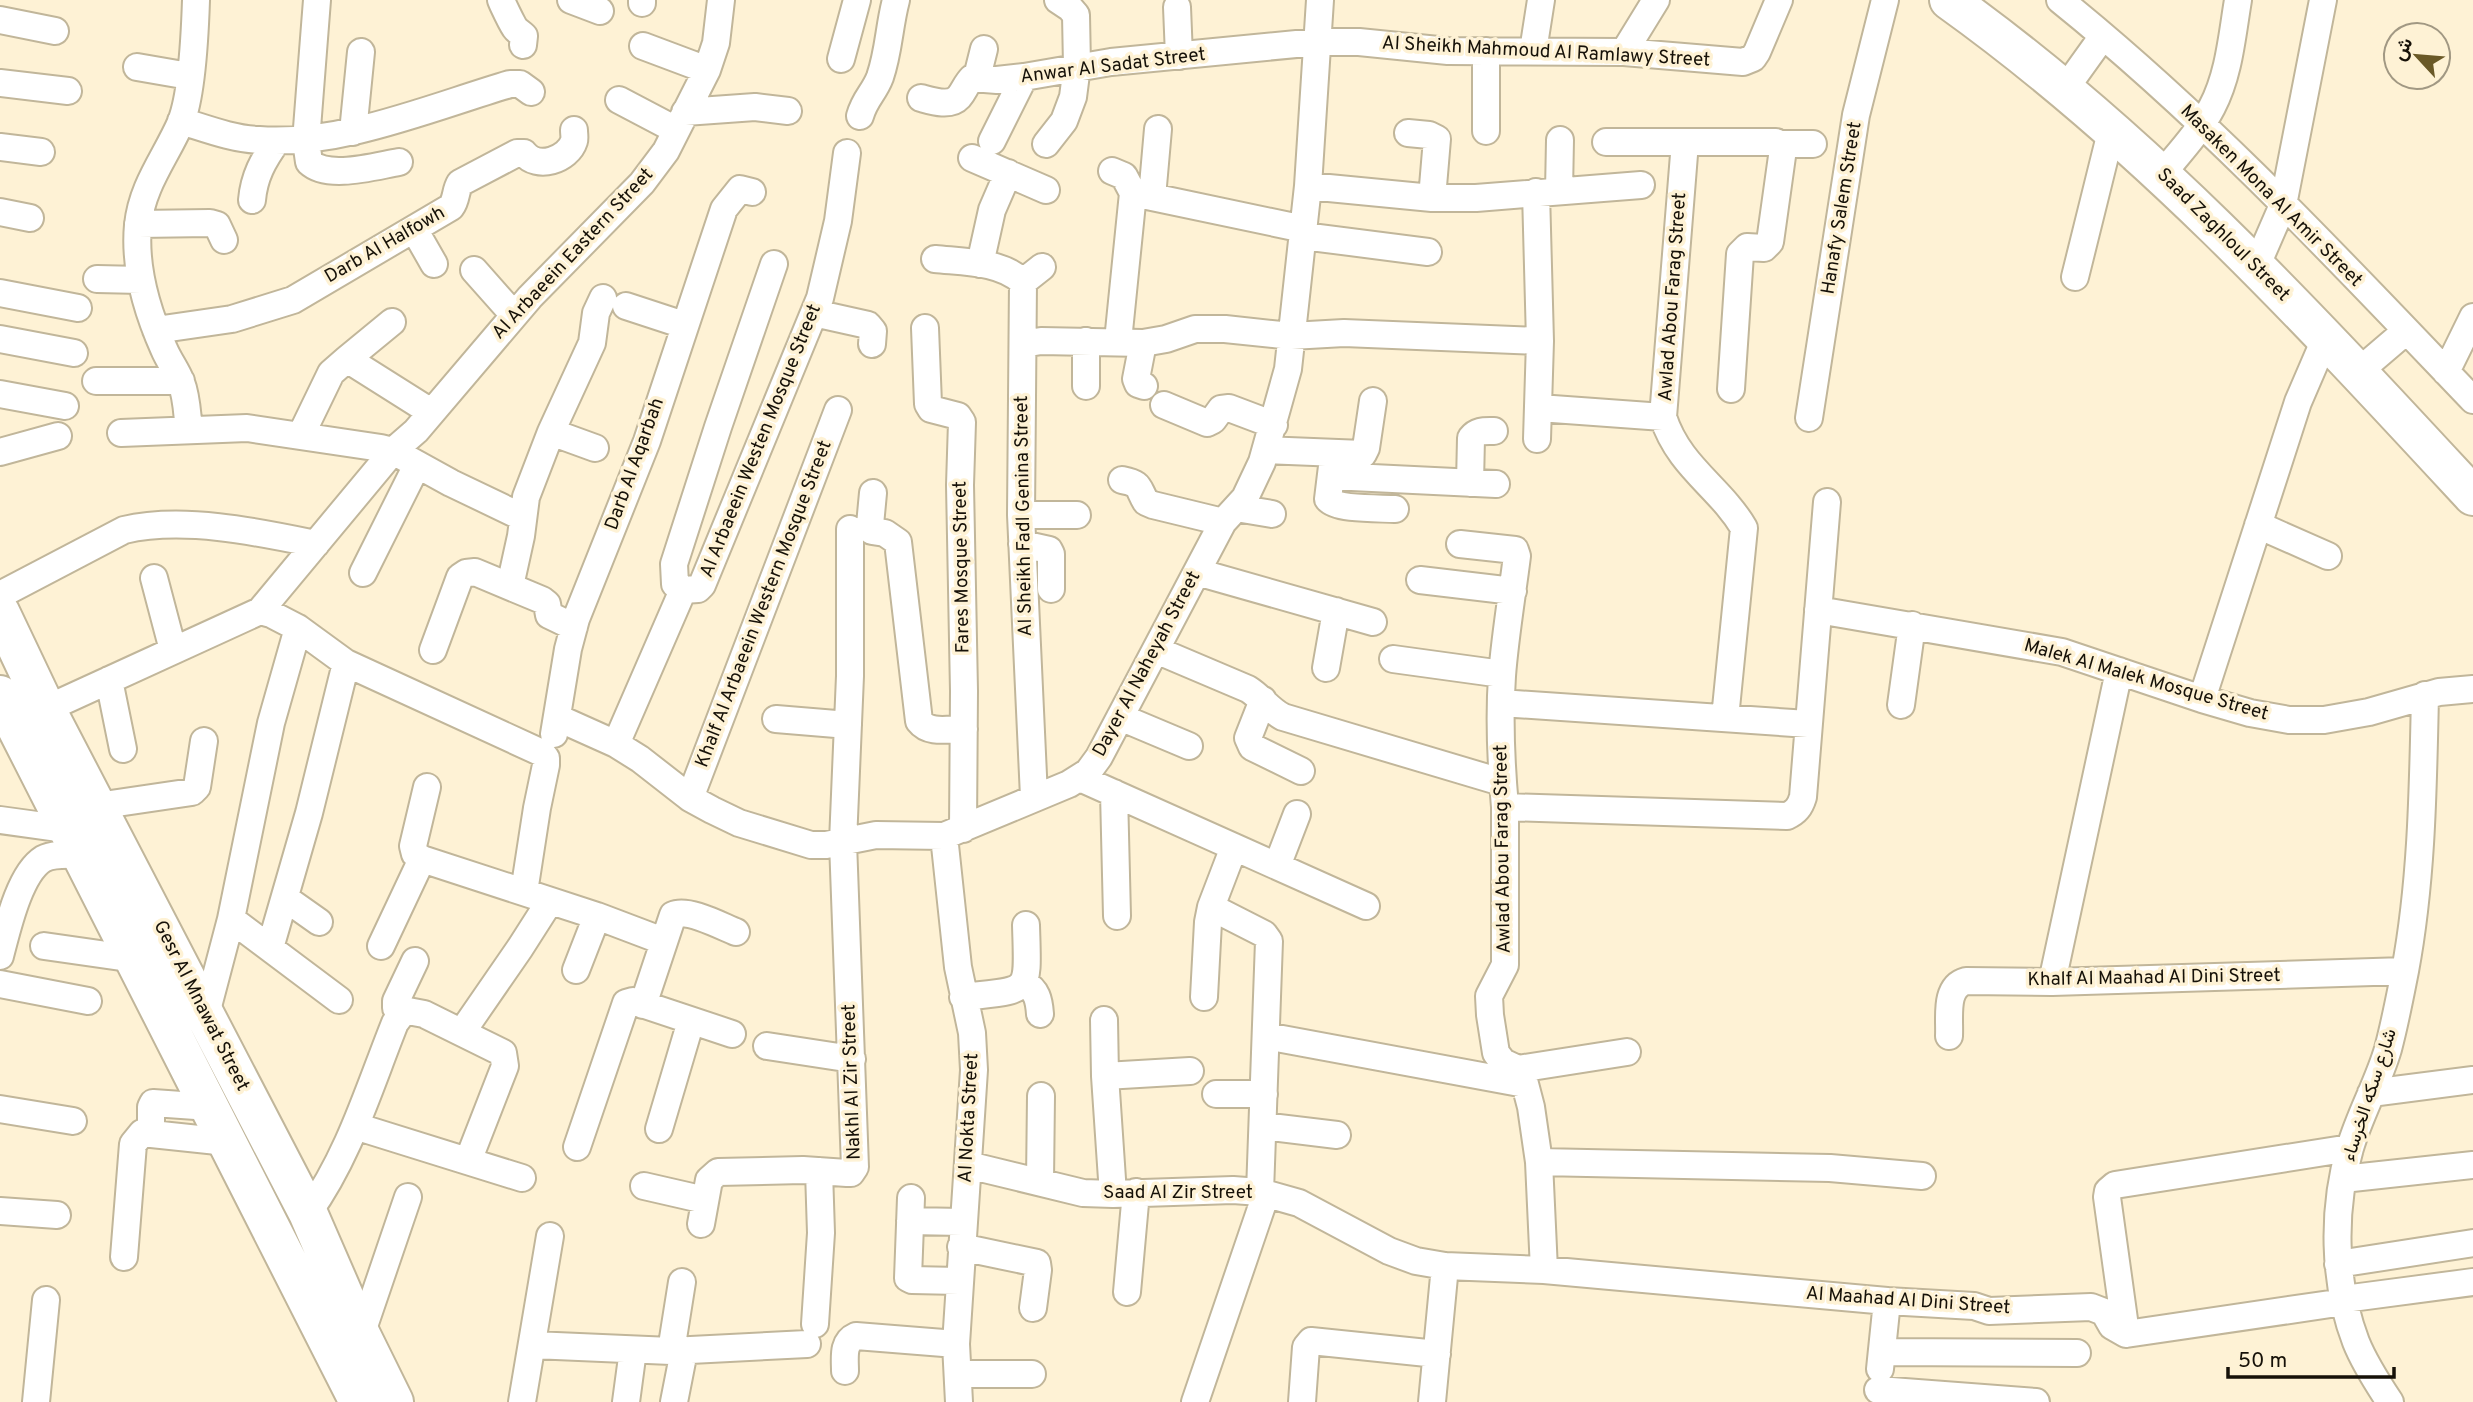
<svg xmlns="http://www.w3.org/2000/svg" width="2473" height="1402" font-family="Overpass,Vazirmatn,sans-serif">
<rect width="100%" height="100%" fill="#fef2d5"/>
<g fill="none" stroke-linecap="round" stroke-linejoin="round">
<defs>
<path id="street" d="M317,0L306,141L309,162C328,180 375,166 399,162
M501,0C502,3 513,26 515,28C517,31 521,33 524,36L523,45
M571,0L600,11
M2060,0C2209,120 2341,262 2473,400
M642,3V0
M1177,7L1179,56
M0,20L55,31
M643,46L707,70
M1533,51L1541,0
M1624,52L1656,0
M841,59L857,0
M137,67L189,76
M977,77L984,49
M0,83L68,91
M2065,89L2103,36
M921,98C932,101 950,107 959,97C964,91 966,84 972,78L997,80L1024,77L1111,62L1317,42H1359L1448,51L1624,52L1743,62L1753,58L1757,52L1779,0
M619,100L676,130
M685,112L755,107L788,111
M860,116C865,98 874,93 880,77C889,51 889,26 896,0
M181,121C207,129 233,139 259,140C341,146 432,107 510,84H520L531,92
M1486,131V51
M353,132L361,52
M1408,133L1429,135L1437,139L1432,198
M992,141L1024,77
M1606,142H1776L1783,149L1770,242L1764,248L1747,247L1740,254L1731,389
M1685,142L1663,417C1679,467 1720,487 1744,528L1725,718
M1046,144L1064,121L1073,97L1077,66L1076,15L1070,8L1058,0
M1781,144H1813
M0,147L41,152
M972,158L1046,190
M1112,171L1124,176L1133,193L1304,229
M2162,174C2180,152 2199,132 2212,107C2229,75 2232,36 2238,0
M1308,186L1432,198H1476L1641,185
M1559,191L1560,140
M1536,192L1540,341L1537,439
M1152,197L1158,129
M252,200C254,177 263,160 277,141
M0,212L30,218
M138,224L210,223L217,225L224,240
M414,229L434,264
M1303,236L1428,252
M935,259C964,262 1001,261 1023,282L1021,515L1034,797
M774,264L718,427L674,564L675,584L683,590L698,589L702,585L820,298L838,221L847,153
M980,264L992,210L1008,173
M2256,267L2283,205L2323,0
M474,270L514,315
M2075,277L2112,128
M97,279L141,280
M1023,282L1042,267
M0,293L78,308
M626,306L684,325
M814,313L868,325L873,331L872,344
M925,328L928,404L931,409L958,416L962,422L960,485L964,691L963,829
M156,330L232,319L293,300L451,207C457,199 455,191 460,183L517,153H524C537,170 568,160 574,141C575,138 574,134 574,130
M0,339L74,353
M1118,341L1133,193
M1143,343L1136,379L1138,384L1144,386
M1023,344L1041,341L1143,343L1166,339L1195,329H1225L1291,336L1344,333L1540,341
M347,359L392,322
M2358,372L2406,331
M2446,372L2473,317
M96,381H181
M1086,386V341
M0,394L65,406
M1164,405L1207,423L1213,420L1221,409L1229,408L1274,425
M1539,408L1663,417
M1809,418L1856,115L1885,0
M189,430C187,414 187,397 181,382C177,371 169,361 164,349C147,311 134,267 138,225C142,185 166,157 181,122C192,94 195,31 196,0
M551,432L595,448
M121,433L247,428L381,448L393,451L451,483L522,517
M301,435L331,373L347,359L431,412
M1266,450L1363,454L1366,448L1373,401
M0,452L58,436
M1333,458L1328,499C1337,510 1379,508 1395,509
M1331,476L1496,484
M1122,480C1142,484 1137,487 1146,502L1153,505L1223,522
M1470,483L1471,438C1477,430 1485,431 1494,431
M873,493L870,525L872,531L885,533L898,542L919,721C929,734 948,729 964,729
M1236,508L1272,514
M1021,515H1077
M2258,525L2328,556
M1022,544L1049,550L1051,554V589
M1460,544L1515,550L1517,556C1512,596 1505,636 1502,676C1499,719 1501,763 1505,807V965L1489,996L1490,1015L1496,1053L1503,1062L1518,1069L1525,1084L1531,1107L1539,1162L1544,1270
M1197,572L1373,622
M363,573L417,465
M154,578L173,650
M1420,580L1513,591
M510,586L521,536L526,497L551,432L592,343L596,313L603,298
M0,595L124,530C183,516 258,532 316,544
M1818,610L2062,652L2202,699L2250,713L2289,720H2324L2369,712L2439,692L2473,689
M260,611L393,451L416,431L530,297L642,183L666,151L707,70L716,43L721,0
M433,650L460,577L466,573L475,572L542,600L547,604L549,615L574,627
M1156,650L1248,689C1261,697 1269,710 1283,717L1501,782
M1393,659L1502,674
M1326,668L1336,611
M109,680L123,749
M2202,699L2298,402L2326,337
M1263,700L1248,738L1252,747L1301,771
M1501,703L1808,724
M1901,705L1912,625
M46,709L260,611L271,614L298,628L346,663L542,753L546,758V765L537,808L524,892
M1120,717L1189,746
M558,718L616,744L640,759L690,798L712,810L739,823L811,845H826L876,835L944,836L1069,784L1088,772L1099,757L1223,522L1245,498L1262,462L1288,369L1308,186L1320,0
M776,719L848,725
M554,734L568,649L576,619L647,441L724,209L740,189L752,192
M616,744L683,590
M1080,778L1366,906
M427,787L413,846L415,854L422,859L597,916L663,941
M1114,793L1117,916
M690,798L838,410
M97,806L192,792L197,787L204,741
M1505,807L1787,816C1796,812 1800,807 1803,797L1827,502
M0,820L80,831
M944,836L958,967L972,1033L974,1070L956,1344L959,1402
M1277,866L1297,814
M285,898L319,922
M1211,907L1264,934L1269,941L1260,1192
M231,919L339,1000
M44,946L135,959
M381,946L422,859
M270,948L309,813L346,663
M0,956C7,930 19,874 43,859C54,853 70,855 82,855
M576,970L597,916
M2052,982L2119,671
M1024,983C1037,990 1039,1000 1040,1014
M0,984L88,1001
M963,997C1032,989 1028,996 1026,925
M1204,997L1208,922L1211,907L1234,847
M643,1005L673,915C688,908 721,926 736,932
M206,1014L231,919L271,723L298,628
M401,1015L396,1008V1001L415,961
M1104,1020L1105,1076L1113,1194
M462,1032L520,948L550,901
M1266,1036L1525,1084
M1949,1036C1950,1018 1944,987 1966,981L2052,982L2405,971
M767,1046L852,1059
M1518,1069L1627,1052
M1105,1076L1190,1071
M2371,1093L2473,1080
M1216,1094H1264
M0,1109L73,1121
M355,1126L522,1178
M1263,1126L1337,1135
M659,1129L691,1021
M151,1133V1107L153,1103L210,1107
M577,1147L626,1003L633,1001L732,1034
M1539,1162L1830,1168L1922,1176
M968,1165L1083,1193L1113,1194L1233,1190L1260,1192L1299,1203L1389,1251L1416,1261L1445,1266L1544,1270L1887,1301L1974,1306L1989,1311L2091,1307L2104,1312L2112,1326L2126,1334L2344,1302
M2343,1179L2473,1165
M1040,1181L1041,1096
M644,1186L705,1200
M911,1198L908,1278L912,1280L959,1281
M0,1211L57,1215
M308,1213C349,1156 369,1088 395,1023L401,1015L408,1011L424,1014L503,1053L505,1066L468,1161
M910,1221L962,1222
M701,1224L709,1180L718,1172L803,1170L847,1173H851L855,1167L843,842L850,676V529
M961,1247L1037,1263L1038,1270L1033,1308
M124,1257L133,1144L142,1133L227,1142
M2338,1264L2473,1243
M1127,1292L1136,1192
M2344,1299L2473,1282
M815,1324L821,1233L819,1171
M2126,1334L2107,1197L2108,1191L2115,1185L2350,1148
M361,1335L408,1197
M533,1345L671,1351L807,1344
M671,1351L682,1282
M1882,1352L2077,1353
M1880,1369L1887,1301
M845,1371C845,1358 842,1342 856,1336L956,1344
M958,1374H1032
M1878,1390L2036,1402
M36,1402L46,1300
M522,1402L550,1236
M626,1402L633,1350
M674,1402L684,1351
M1195,1402L1266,1194
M1302,1402L1306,1347L1311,1341L1437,1354
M1432,1402L1445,1266
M2390,1402C2378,1384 2364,1362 2356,1342C2333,1282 2332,1209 2350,1148C2360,1114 2378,1083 2388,1049C2395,1023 2400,996 2405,971C2422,880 2423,787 2425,695"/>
<path id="secondary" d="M1949,0C2146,141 2309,319 2473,496
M0,612L46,709L308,1213L361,1335L394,1402
M0,695L359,1402"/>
</defs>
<use href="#street" stroke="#c1b69a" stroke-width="30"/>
<use href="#secondary" stroke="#c1b69a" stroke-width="42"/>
<use href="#street" stroke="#fff" stroke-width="26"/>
<use href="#secondary" stroke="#fff" stroke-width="38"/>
</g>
<g text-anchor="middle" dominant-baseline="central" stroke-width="7" stroke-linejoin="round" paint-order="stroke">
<g font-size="19" fill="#161108" stroke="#fef2d5">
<text transform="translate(1546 52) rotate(3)">Al Sheikh Mahmoud Al Ramlawy Street</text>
<text transform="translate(1113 66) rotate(-7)">Anwar Al Sadat Street</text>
<text transform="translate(2271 196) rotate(45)">Masaken Mona Al Amir Street</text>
<text transform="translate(1842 208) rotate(-81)">Hanafy Salem Street</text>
<text transform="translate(2223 235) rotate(45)">Saad Zaghloul Street</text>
<text transform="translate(385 245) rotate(-30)">Darb Al Halfowh</text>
<text transform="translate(573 254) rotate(-47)">Al Arbaeein Eastern Street</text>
<text transform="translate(1673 297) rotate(-86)">Awlad Abou Farag Street</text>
<text transform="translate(761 441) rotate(-68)">Al Arbaeein Westen Mosque Street</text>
<text transform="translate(635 464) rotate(-70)">Darb Al Aqarbah</text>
<text transform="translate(1024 516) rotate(-91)">Al Sheikh Fadl Genina Street</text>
<text transform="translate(962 567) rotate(-91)">Fares Mosque Street</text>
<text transform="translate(764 604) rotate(-69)">Khalf Al Arbaeein Western Mosque Street</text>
<text transform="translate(1147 664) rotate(-62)">Dayer Al Naheyah Street</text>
<text transform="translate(2146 680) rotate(16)">Malek Al Malek Mosque Street</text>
<text transform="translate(1503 849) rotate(-91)">Awlad Abou Farag Street</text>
<text transform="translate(2154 978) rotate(-1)">Khalf Al Maahad Al Dini Street</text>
<text transform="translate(201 1006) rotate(63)">Gesr Al Mnawat Street</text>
<text transform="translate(852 1082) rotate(-92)">Nakhl Al Zir Street</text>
<text transform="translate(2370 1095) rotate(-72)">شارع سكه الخرساء</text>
<text transform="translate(969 1118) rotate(-87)">Al Nokta Street</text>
<text x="1178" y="1193">Saad Al Zir Street</text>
<text transform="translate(1908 1301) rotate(4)">Al Maahad Al Dini Street</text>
</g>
</g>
<g transform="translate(2417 56) rotate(296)"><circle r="33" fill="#fef2d5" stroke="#a19883" stroke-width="2"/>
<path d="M0-5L12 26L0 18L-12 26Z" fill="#6a5927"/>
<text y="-10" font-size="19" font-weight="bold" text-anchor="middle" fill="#161108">ش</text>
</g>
<path d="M2228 1367v10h166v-10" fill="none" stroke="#161108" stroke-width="3.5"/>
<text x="2238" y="1367" font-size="21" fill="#161108" stroke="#fef2d5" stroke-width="5" paint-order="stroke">50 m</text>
</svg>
